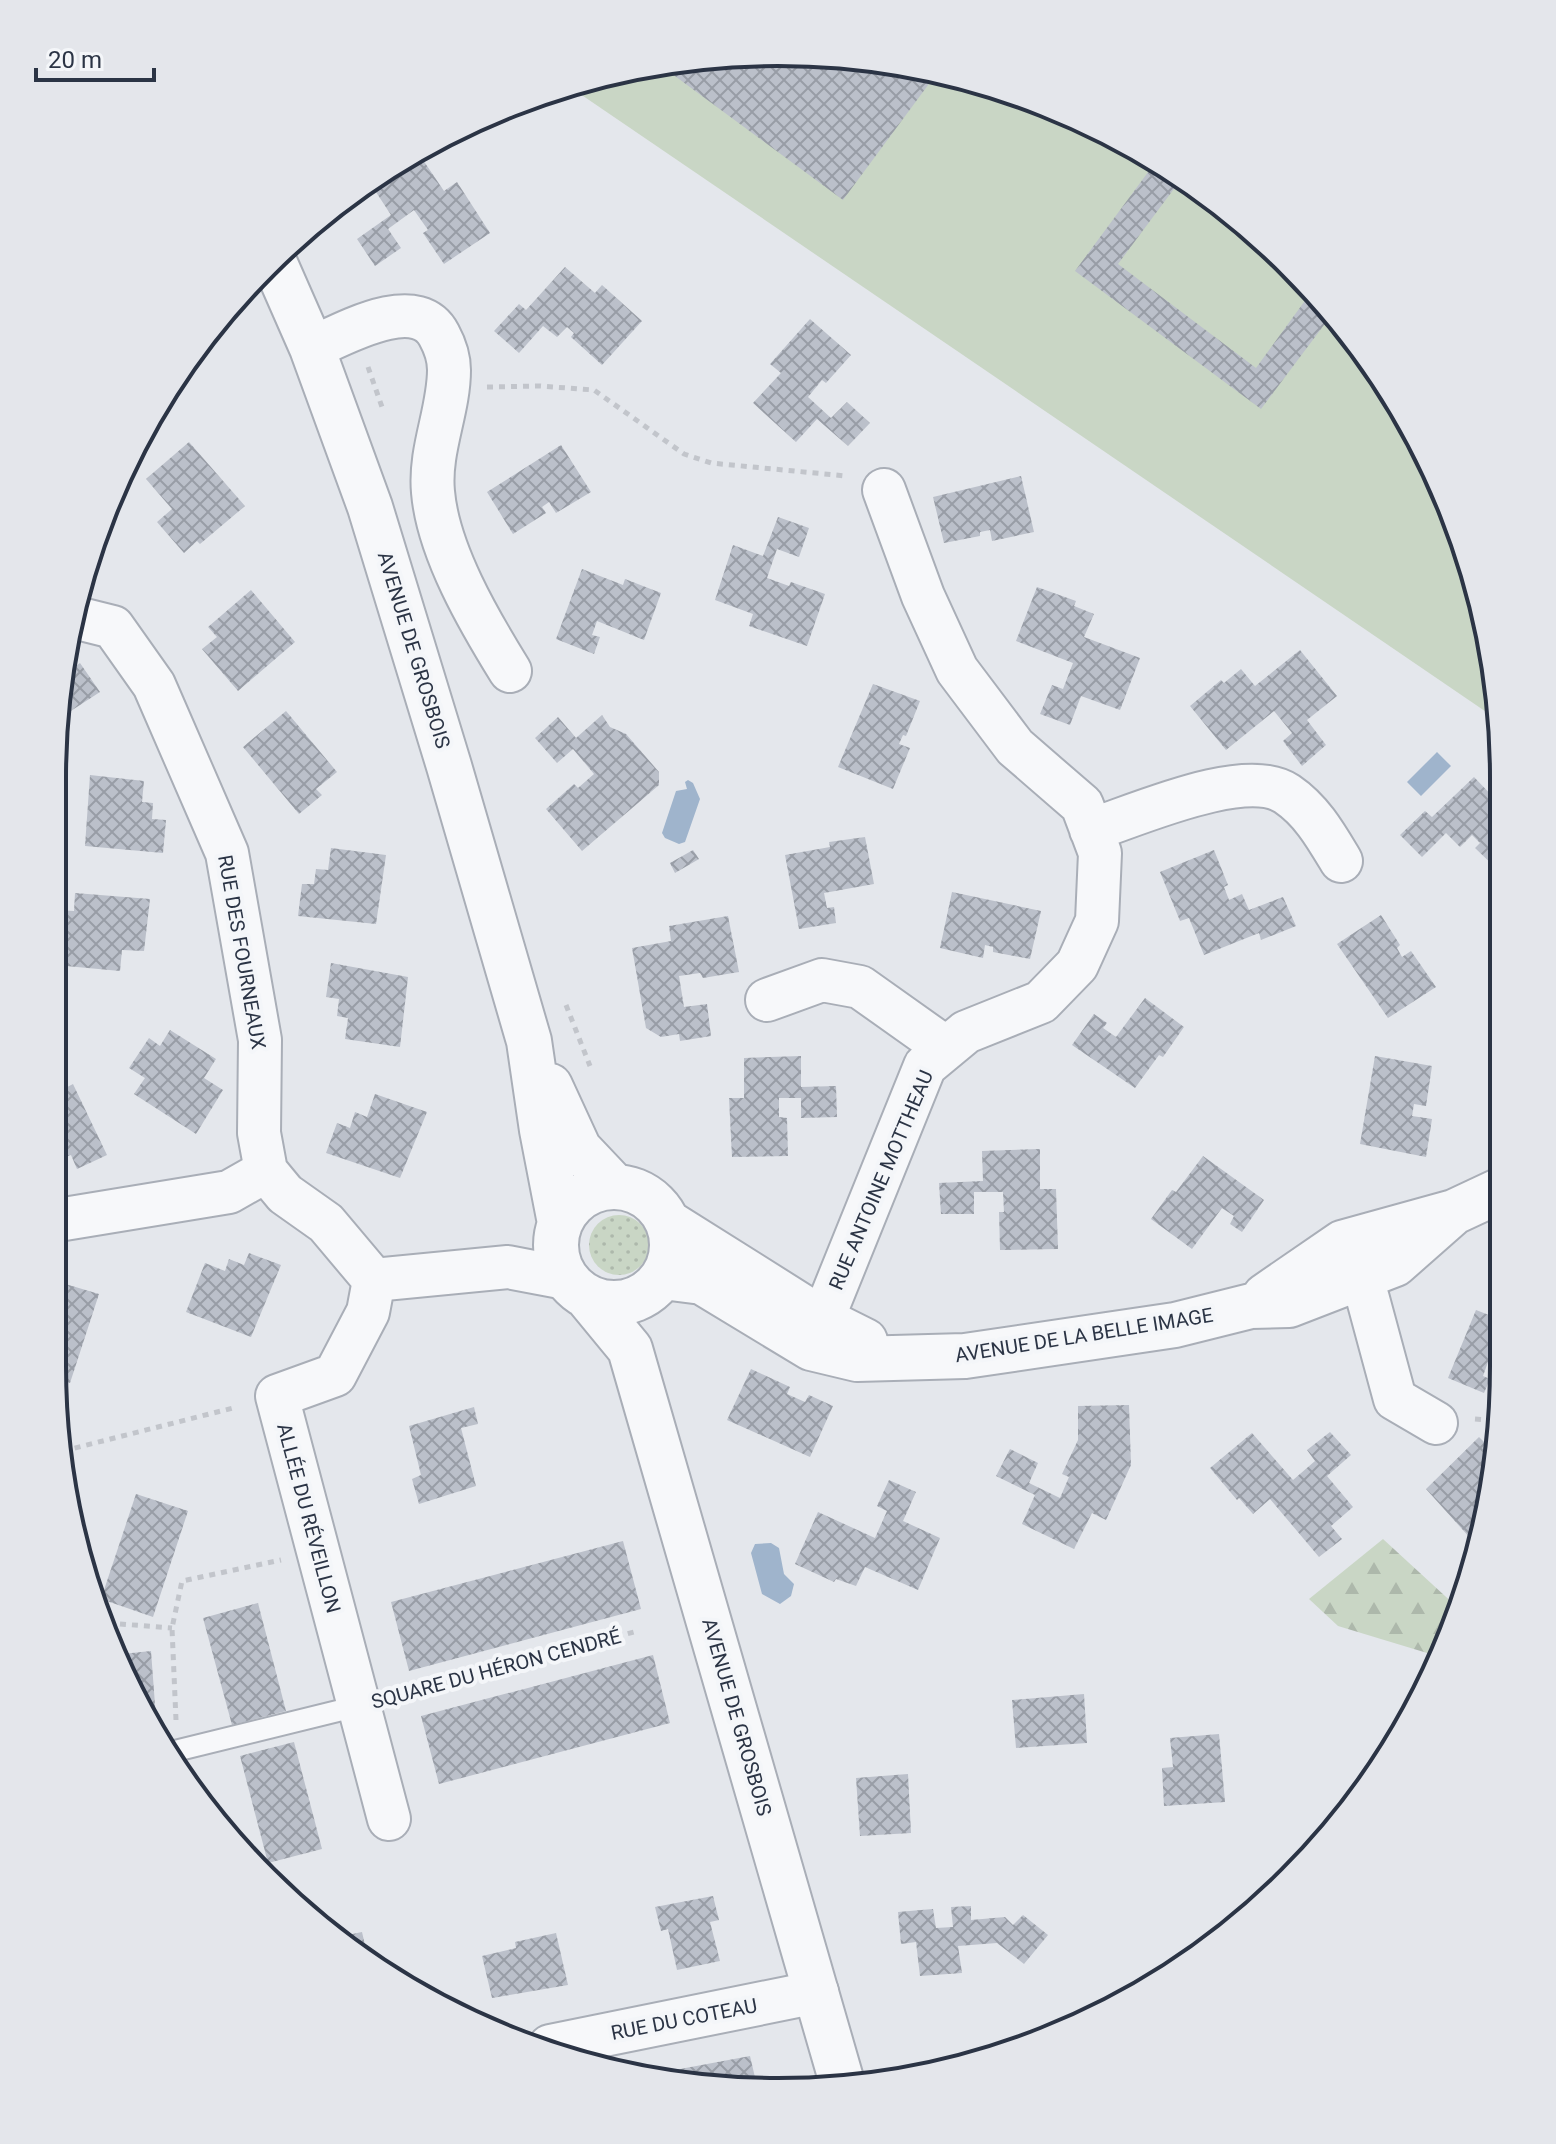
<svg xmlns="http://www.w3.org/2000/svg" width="1556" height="2144" font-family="Roboto,sans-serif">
<defs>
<pattern id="grass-dots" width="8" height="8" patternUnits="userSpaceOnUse" patternTransform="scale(2)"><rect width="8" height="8" fill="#c9d6c5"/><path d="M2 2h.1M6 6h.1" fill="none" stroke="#adb8ab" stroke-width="1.8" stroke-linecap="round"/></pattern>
<pattern id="forest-firs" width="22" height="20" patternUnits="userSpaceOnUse" patternTransform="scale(2)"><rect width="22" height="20" fill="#c9d6c5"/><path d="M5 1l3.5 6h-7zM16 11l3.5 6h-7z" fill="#adb8ab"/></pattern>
<pattern id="building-cross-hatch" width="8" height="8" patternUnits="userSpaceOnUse" patternTransform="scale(2)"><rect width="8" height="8" fill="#bbc0ca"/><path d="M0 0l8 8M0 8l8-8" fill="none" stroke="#989da6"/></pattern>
</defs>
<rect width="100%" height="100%" fill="#e4e7ec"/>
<path fill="url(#grass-dots)" d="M589 1245a30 30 0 1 1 60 0a30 30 0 1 1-60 0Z"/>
<path fill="url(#forest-firs)" d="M1383,1539L1457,1607L1437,1656L1338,1626L1309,1599Z"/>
<path fill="#c9d6c5" d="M730,54L872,58L1011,90L1141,149L1256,232L1354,336L1449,500L1498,683V720L567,85L590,77Z"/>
<path fill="#9fb4cc" d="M1437,752L1451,766L1421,796L1407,782Z
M688,780L693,783L700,799L685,842L679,844L665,838L662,833L676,791L687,789L685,782Z
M771,1543L779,1548L784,1574L794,1584L791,1596L780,1604L762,1594L751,1553L755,1544Z"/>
<path fill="url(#building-cross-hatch)" d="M730,54L872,58L937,73L843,200L660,65Z
M421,157L444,191L457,182L490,233L444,264L423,233L428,230L414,210L388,229L401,248L375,266L357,239L391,215L374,189Z
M1157,160L1182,178L1118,264L1256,368L1312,291L1333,313L1261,409L1075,271Z
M565,267L595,293L602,285L642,321L602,365L571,337L574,333L567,327L557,337L543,326L519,353L494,331L519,304L526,310Z
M810,319L851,355L826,383L822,380L808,397L831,418L847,402L870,423L848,446L817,419L796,442L753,403L781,373L770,364Z
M189,442L245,506L200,544L197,541L184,553L157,522L172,509L146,479Z
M561,445L591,492L556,513L549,502L542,507L546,513L513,534L487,492Z
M1021,476L1034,532L992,541L990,530L980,532V536L944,543L933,497Z
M778,517L809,528L799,557L777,549L767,578L789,586L791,582L825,594L807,646L749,626L753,614L715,600L733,545L763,556Z
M582,569L623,585L625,579L661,593L644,640L597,621L592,635L600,637L594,654L556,639Z
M1037,587L1076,601L1074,606L1094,614L1084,637L1140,658L1120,710L1081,696L1070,725L1040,714L1052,685L1063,689L1073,663L1016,641Z
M251,590L295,642L238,691L202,649L217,637L208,627Z
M1300,650L1337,696L1307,720L1326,745L1302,766L1283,741L1292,733L1274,711L1226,750L1190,706L1221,680L1224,683L1241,669L1255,686Z
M80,663L100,692L60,718L66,668L69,671Z
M873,684L920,701L906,736L903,735L899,744L910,748L893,789L838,767Z
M286,711L337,772L316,789L322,795L299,814L243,747Z
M602,715L610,727L626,734L659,772V785L582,851L546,809L574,784L578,788L594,774L573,749L557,763L535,738L558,717L576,738Z
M90,775L144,781L142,802L153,803L152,819L166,820L163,853L85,846Z
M1474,777L1498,802L1499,871L1475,848L1480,843L1472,835L1460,847L1446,833L1422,857L1400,835L1425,811L1432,817Z
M865,837L874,884L824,893L827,908L834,907L836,923L799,929L785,855L830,847L829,842Z
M331,848L386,855L376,924L298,916L302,884H314L316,869L328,870Z
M693,850L699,859L675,873L670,863Z
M1214,850L1228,885L1224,887L1229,900L1242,894L1249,910L1283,897L1296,926L1261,940L1259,933L1204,955L1189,918L1180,921L1160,872Z
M952,892L1041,911L1030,959L993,952V947L985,945L983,958L940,948Z
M75,893L150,899L144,951L122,950L120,971L66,966L68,947L54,945L57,910L74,911Z
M1381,915L1400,945L1397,948L1402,957L1411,951L1436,987L1388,1018L1337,944Z
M728,916L739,972L703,978L700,973L679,976L684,1007L707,1004L711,1036L680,1041L679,1034L661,1037L646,1028L632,948L671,941L669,926Z
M331,963L408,977L400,1047L345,1039L348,1018L337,1016L339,999L326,997Z
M1145,998L1184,1027L1163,1057L1159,1055L1135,1088L1072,1045L1094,1014L1107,1023L1103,1028L1116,1037Z
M170,1030L216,1059L204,1078L223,1090L196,1134L134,1094L145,1078L129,1068L149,1038L160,1046Z
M801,1056V1087L836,1086L837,1117L801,1118V1098H779V1117L787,1118L788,1156L732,1157L729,1098H744V1058Z
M1375,1056L1432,1066L1426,1106L1414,1104L1412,1116L1432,1119L1426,1157L1360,1144Z
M73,1084L107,1155L77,1169L71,1155L53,1162L52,1160V1095Z
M375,1094L427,1112L400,1178L326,1153L337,1123L350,1128L355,1112L367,1117Z
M1040,1149V1189H1056L1058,1249L1000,1250L999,1212H1004L1003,1192H974V1214H941L939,1183L983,1181L982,1151Z
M1203,1156L1264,1200L1242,1232L1230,1224L1234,1216L1222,1208L1192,1249L1151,1219L1172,1190L1176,1192Z
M249,1253L281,1265L251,1337L186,1312L205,1263L225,1271L229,1259L244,1265Z
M52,1280L99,1294L70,1383L54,1379Z
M1476,1310L1502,1320V1367L1488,1362L1483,1376L1490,1379L1484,1393L1448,1378Z
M751,1369L790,1387L787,1394L805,1402L809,1395L833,1406L810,1457L727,1420Z
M1129,1405L1131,1465L1106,1520L1092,1513L1074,1549L1022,1524L1035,1495L996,1476L1010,1449L1038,1463L1029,1483L1060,1498L1069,1477L1062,1474L1078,1440V1406Z
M474,1407L478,1424L461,1428L476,1486L419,1504L412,1479L421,1475L409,1426Z
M1330,1432L1351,1455L1327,1476L1353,1507L1331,1526L1342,1539L1319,1557L1270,1499L1253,1514L1239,1498L1237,1500L1210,1468L1252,1433L1293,1480L1315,1461L1307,1450Z
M1479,1437L1496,1454L1493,1472L1481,1481L1490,1490L1480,1549L1426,1489Z
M889,1480L916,1492L903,1521L940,1538L918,1590L865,1567L856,1586L836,1579L834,1582L795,1564L818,1512L875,1538L887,1511L877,1506Z
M136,1494L188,1511L153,1617L101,1599Z
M623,1541L641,1609L409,1671L391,1602Z
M258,1603L286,1711L232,1725L203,1618Z
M151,1651L156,1718L155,1728L122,1654Z
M653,1655L670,1723L439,1784L421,1716Z
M1421,1668H1432L1423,1690L1422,1676Z
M1084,1694L1087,1743L1016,1748L1012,1700Z
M1219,1734L1225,1802L1164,1806L1162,1768L1173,1767L1170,1738Z
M294,1742L322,1849L268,1863L240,1756Z
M908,1774L911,1833L860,1836L856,1778Z
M1282,1884L1275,1891L1262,1903L1260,1887Z
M713,1896L719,1920L710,1922L720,1961L677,1970L668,1929L661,1931L655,1907Z
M971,1906V1920L1005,1917L1013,1925L1023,1915L1048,1935L1024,1964L997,1943L958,1946L962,1973L920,1976L916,1942L901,1944L898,1912L933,1909L936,1928L953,1927L951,1907Z
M362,1932L368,1958L338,1937Z
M556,1933L568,1985L492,1998L482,1956L516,1948L515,1942Z
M750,2056L757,2086H683L648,2075Z"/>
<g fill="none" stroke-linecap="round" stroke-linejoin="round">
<defs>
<path id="service" d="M167,1753L358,1706"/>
<path id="minor" d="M312,348C343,334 417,292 439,335C445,346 449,359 449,370C449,411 429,450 433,492C438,551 479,621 510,671
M73,617L113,627L154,685L227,853L260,1040L259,1133L266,1171L285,1194L326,1223L374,1280L508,1267L565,1278
M1091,830C1137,815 1246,766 1287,794C1312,811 1326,836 1341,861
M767,1000L822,980L860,987L946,1048
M52,1221L229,1192L266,1171
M1345,1248L1368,1299L1395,1399L1436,1423
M374,1280L368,1312L335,1375L277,1396L389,1819
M811,1348L925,1066L966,1032L1041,1002L1077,965L1097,921L1100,853L1082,805L1015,747L957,670L923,596L884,490
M550,2046L817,1992"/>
<path id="tertiary" d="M276,266L312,348L370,507L449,766L529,1041L542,1130L560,1223
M550,1086L579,1149L615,1187
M556 1245a58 58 0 1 1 116 0a58 58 0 1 1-116 0Z
M669,1223L823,1320L865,1341
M663,1277L702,1282L811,1348L857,1359L965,1356L1175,1325L1251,1306L1289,1305L1395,1264L1454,1212
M1265,1296L1342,1243L1454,1212L1501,1190
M588,1298L630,1349L843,2086"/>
</defs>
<use href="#service" stroke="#a9aeb7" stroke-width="24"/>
<use href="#minor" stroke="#a9aeb7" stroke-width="46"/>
<use href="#tertiary" stroke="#a9aeb7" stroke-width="48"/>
<path stroke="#c2c5cb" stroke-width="5" stroke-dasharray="6 6" stroke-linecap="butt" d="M368,367L382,407
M487,387L540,386L594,390L684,454L711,463L846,476
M566,1005L590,1066
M1475,1419L1501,1421
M63,1451L237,1407
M108,1623L172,1628
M396,1696L634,1632
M176,1720L172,1628L182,1581L281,1560"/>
<use href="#service" stroke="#f7f8fa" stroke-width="20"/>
<use href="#minor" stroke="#f7f8fa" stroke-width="42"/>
<use href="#tertiary" stroke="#f7f8fa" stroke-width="44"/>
</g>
<g text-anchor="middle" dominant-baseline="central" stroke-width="8" stroke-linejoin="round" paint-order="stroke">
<g font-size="20" fill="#2b3445" stroke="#f4f6f9">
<text transform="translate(414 650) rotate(73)">AVENUE DE GROSBOIS</text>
<text transform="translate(242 952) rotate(80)">RUE DES FOURNEAUX</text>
<text transform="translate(881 1180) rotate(-67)">RUE ANTOINE MOTTHEAU</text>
<text transform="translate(1084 1335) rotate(-9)">AVENUE DE LA BELLE IMAGE</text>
<text transform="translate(309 1518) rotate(75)">ALLÉE DU RÉVEILLON</text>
<text transform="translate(496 1669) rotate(-15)">SQUARE DU HÉRON CENDRÉ</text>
<text transform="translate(737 1717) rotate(74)">AVENUE DE GROSBOIS</text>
<text transform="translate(684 2019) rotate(-11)">RUE DU COTEAU</text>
</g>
</g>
<path d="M0 0H1556V2144H0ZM778 66H778A712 712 0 0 1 1490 778V1366A712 712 0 0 1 778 2078H778A712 712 0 0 1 66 1366V778A712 712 0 0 1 778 66Z" fill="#e4e6eb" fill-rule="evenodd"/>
<path fill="none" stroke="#2b3445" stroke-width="4" d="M778 66H778A712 712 0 0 1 1490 778V1366A712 712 0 0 1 778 2078H778A712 712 0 0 1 66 1366V778A712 712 0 0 1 778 66Z"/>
<path d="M36 68v12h118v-12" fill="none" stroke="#2b3445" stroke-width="4"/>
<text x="48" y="68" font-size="24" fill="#2b3445" stroke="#f4f6f9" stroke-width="6" paint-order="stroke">20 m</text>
</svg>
